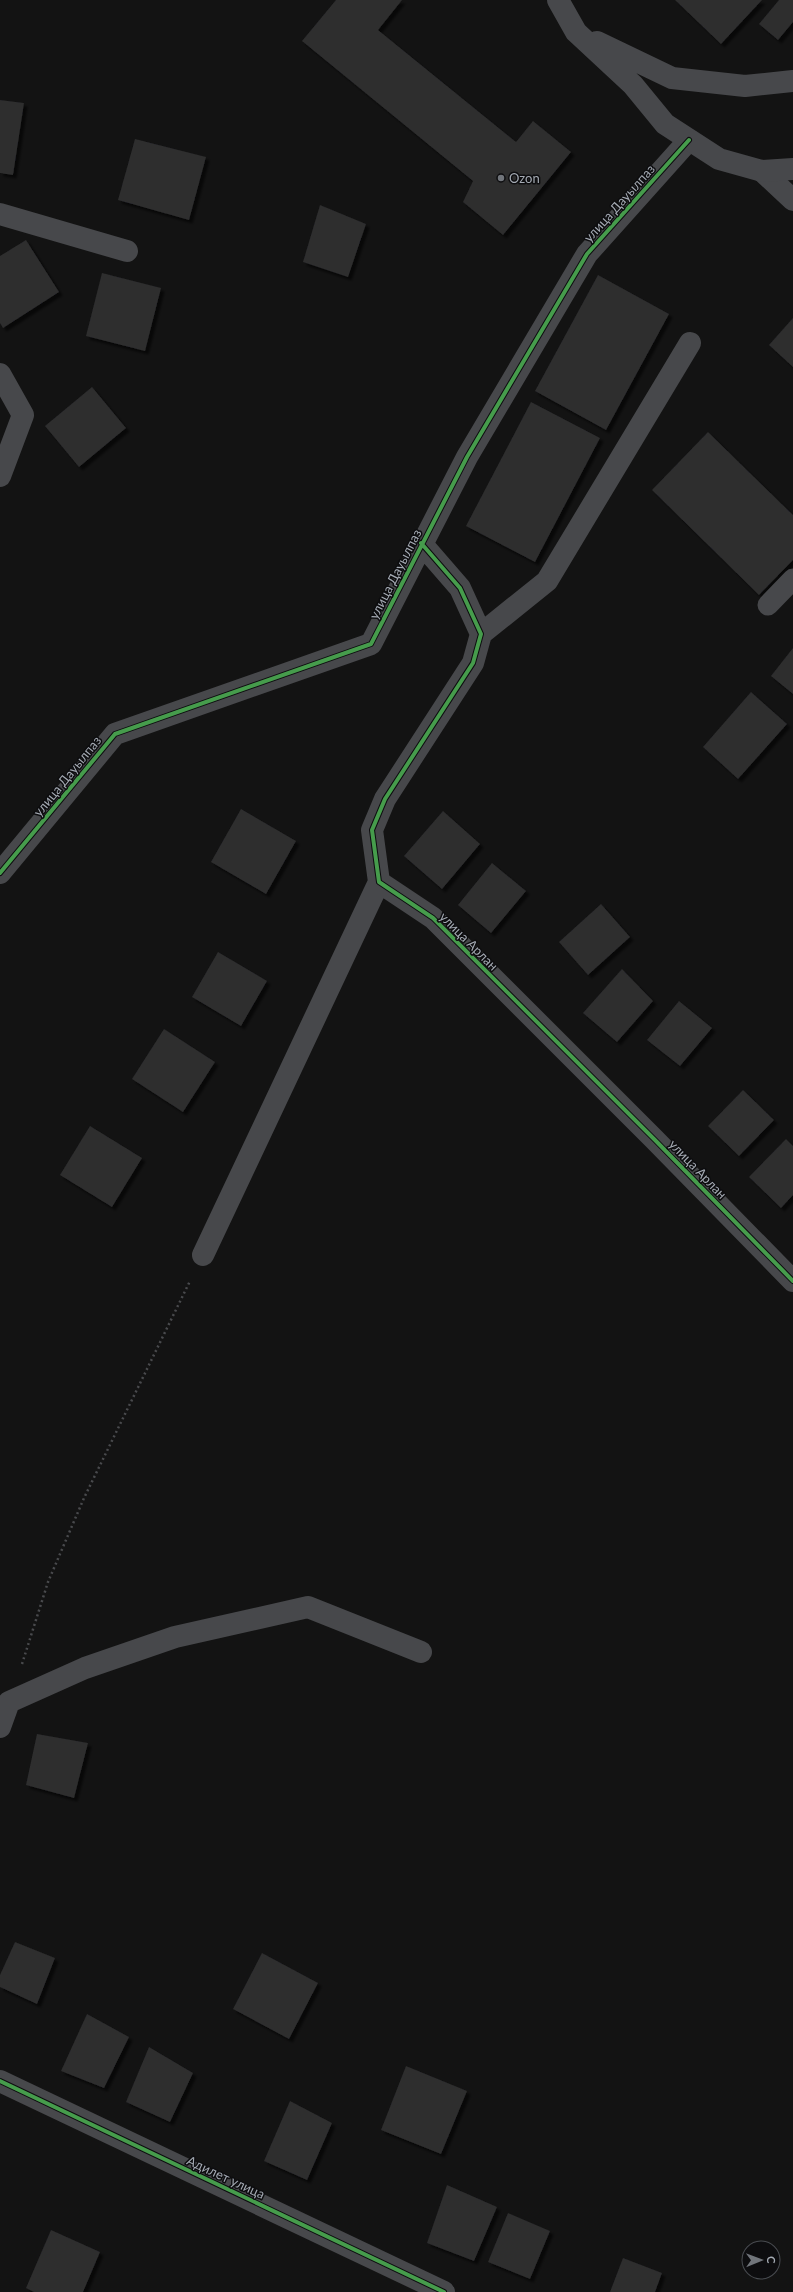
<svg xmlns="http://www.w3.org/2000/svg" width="793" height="2292" font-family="Lato,sans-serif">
<defs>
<filter id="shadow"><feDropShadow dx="3.5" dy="3.5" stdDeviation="1" flood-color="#0009"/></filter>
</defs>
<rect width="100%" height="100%" fill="#131313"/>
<path fill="#2d2d2e" filter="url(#shadow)" d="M336,0H402L378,30L516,142L533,121L571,152L503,235L463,202L473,181L302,41Z
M675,0H762L721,44Z
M779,0H793V22L778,40L759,24Z
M0,100L24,103L13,175L0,173Z
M135,139L206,157L189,220L118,200Z
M320,205L366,224L348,277L303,262Z
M26,240L59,292L3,328L0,323V256Z
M102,273L161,288L145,351L86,336Z
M598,275L669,314L606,430L535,391Z
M793,318V367L769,345Z
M92,387L126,428L79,467L45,426Z
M531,402L600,438L535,562L466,526Z
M708,432L793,515V560L759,595L652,490Z
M793,648V694L771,676Z
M751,692L787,724L738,779L703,747Z
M241,809L296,841L266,894L211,862Z
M443,811L480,844L442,889L404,856Z
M492,863L526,891L491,933L458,905Z
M601,904L630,937L588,975L559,942Z
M218,952L267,981L241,1026L192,997Z
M622,969L653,1001L617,1042L583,1013Z
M679,1001L712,1028L680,1066L647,1040Z
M164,1029L215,1062L183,1112L132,1079Z
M743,1090L774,1120L739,1156L708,1126Z
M90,1126L142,1158L112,1207L60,1175Z
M786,1139L793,1146V1195L781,1208L749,1177Z
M37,1734L88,1743L74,1798L26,1785Z
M15,1942L55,1958L37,2004L0,1987V1975Z
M262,1953L318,1983L289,2039L233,2009Z
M87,2014L129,2037L104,2088L61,2071Z
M149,2047L193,2073L170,2122L126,2102Z
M406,2066L467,2091L441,2154L381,2130Z
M290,2101L332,2123L307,2180L264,2161Z
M447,2185L497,2207L474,2261L427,2243Z
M508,2213L550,2231L530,2279L488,2262Z
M51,2230L100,2252L83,2292H34L26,2288Z
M623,2258L662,2273L655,2292H610Z"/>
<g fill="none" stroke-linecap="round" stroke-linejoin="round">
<path stroke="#494a4d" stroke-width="2.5" stroke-dasharray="2 3" stroke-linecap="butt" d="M22,1664L48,1582L84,1498L190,1281"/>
<path stroke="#47484b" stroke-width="21" d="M768,605L793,579"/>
<path stroke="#47484b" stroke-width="22" d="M762,171L793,200
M0,214L127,251
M0,374L23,415L0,476
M421,543L460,588L481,634L473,663L385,799L372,830L379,882L433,918L654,1139L793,1281
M481,634L547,581L690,343
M0,873L115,734L371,644L467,457L587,254L689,140
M203,1255L379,882
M0,1727L9,1702L85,1668L175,1637L308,1607L421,1652
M0,2081L444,2292"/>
<path stroke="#47484b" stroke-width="22" d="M558,0L576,32L633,85L665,124L719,159L762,171L793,169
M597,42L672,78L745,86L793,81"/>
<defs>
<path id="cycleway" d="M421,543L460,588L481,634L473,663L385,799L372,830L379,882L433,918L654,1139L793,1281
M0,873L115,734L371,644L467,457L587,254L689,140
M0,2081L444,2292"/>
</defs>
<use href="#cycleway" stroke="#0d0d0f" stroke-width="6"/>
<use href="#cycleway" stroke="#469c4c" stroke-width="4"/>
</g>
<circle fill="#71757b" stroke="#0d0d0f" stroke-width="1.5" cx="501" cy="178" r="4"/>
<g text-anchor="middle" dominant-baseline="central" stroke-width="3" stroke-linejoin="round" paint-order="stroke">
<g font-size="13" fill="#a4aab3" stroke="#0d0d0f" text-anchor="start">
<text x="509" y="178">Ozon</text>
</g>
<g font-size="13" fill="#a4aab3" stroke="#0d0d0f">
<text transform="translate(619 203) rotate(-48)">улица Дауылпаз</text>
<text transform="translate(395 574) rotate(-63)">улица Дауылпаз</text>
<text transform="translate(67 776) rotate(-51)">улица Дауылпаз</text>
<text transform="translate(469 941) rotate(45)">улица Арлан</text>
<text transform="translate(698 1169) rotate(46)">улица Арлан</text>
<text transform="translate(226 2177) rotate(25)">Адилет улица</text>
</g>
</g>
<g transform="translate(761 2260) rotate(89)"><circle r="19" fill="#0d0d0f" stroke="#494c51"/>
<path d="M0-3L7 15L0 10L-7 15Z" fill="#71757b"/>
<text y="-6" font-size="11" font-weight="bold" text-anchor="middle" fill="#a4aab3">С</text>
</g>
</svg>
